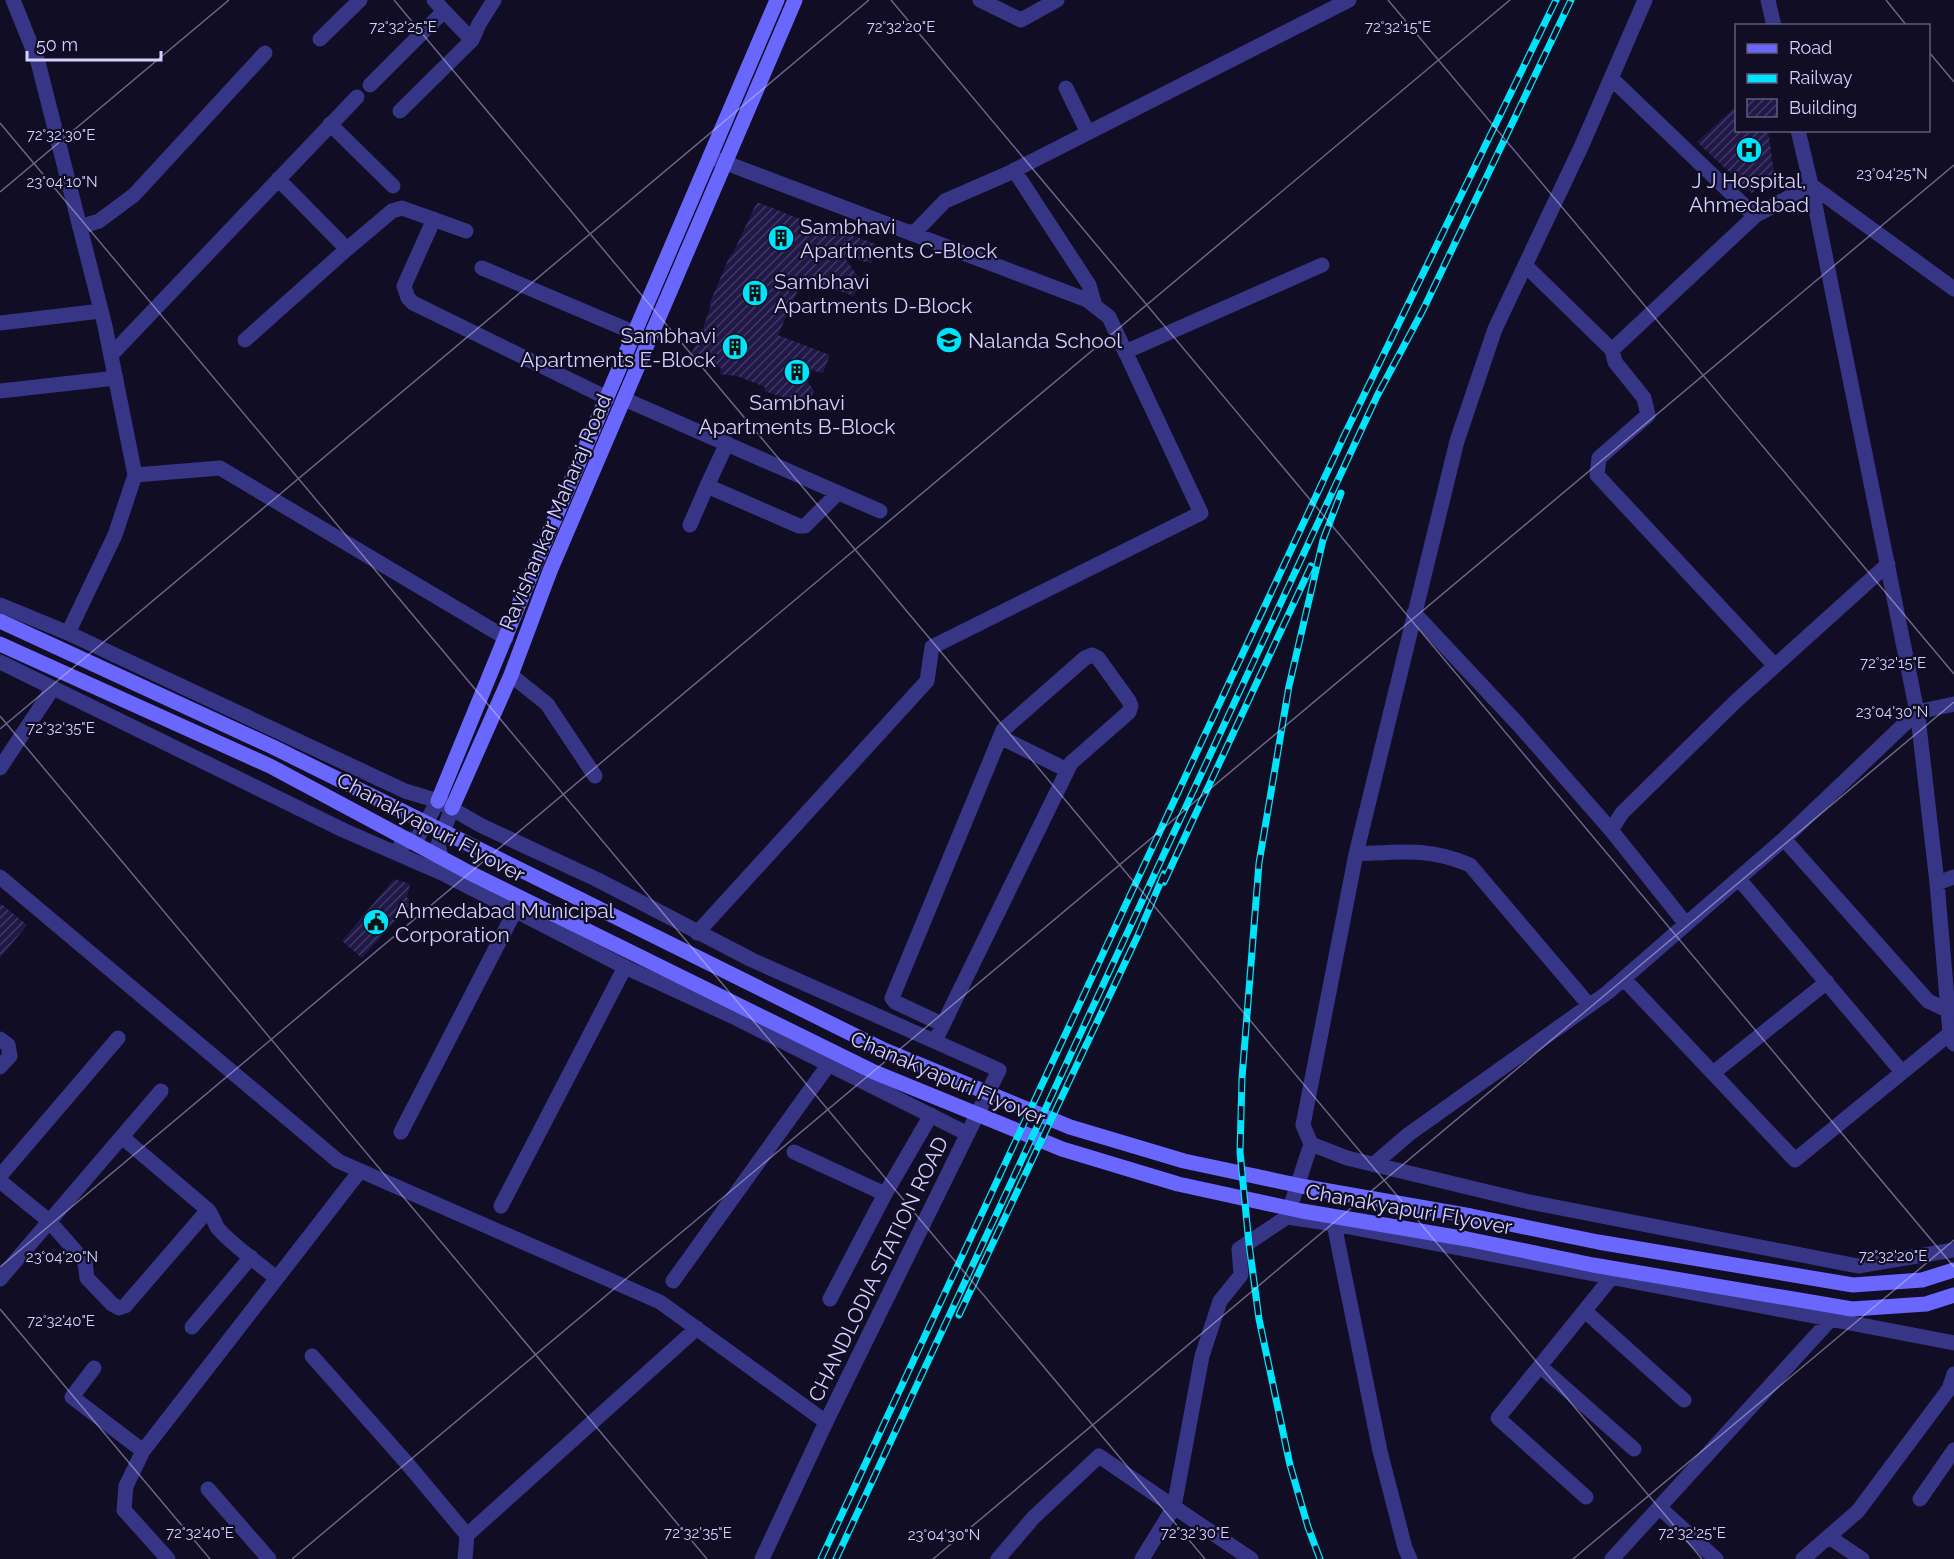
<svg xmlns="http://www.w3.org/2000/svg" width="1954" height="1559" font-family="Raleway,sans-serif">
<defs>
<pattern id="building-hatch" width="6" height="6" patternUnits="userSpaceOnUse" patternTransform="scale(1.5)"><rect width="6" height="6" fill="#211847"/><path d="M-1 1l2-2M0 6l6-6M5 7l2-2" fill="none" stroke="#403963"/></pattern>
</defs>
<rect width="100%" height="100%" fill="#110d24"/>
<path fill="url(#building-hatch)" d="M1737,105V130H1768L1774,173L1752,193L1697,142Z
M757,202L833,232L835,229L878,245L871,263L844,257L861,281L854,296L803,279L778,335L830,355L823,373L798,367L814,391L807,405L764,391L765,387L737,376L720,374L721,368L690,356L700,337L711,305H709L730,255H732Z
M394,879L410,884L407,897L411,903L362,958L342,941Z
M0,903L27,925L0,958Z"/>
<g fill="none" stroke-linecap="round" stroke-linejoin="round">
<path stroke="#373586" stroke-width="15" d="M980,0L1021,20L1057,0
M1645,0L1582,145L1495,329L1457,441L1356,854L1303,1125L1311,1144L1347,1158L1525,1201L1858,1266L1954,1250
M1768,0L1774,26
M320,39L360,0
M472,40L479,24L494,0
M1611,78L1755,216L1811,185L1954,289
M370,85L444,11L434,0
M1066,88L1088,133
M400,111L472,40L444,11
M330,124L393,186
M1798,130L1811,185L1918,717L1937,883L1950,1033L1954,1044
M1014,170L1089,285L1095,306
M278,179L347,249
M1755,216L1612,350L1615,362L1644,398L1648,415L1599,458L1597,475L1775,666
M434,219L404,286L408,298L413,303L607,398
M80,227L99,221L134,195L265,53
M910,232L916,231L945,201L1007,174L1349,0
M1525,265L1612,350
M482,268L635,333
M0,323L101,311
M245,340L347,249L392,211L402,208L466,231
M1125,352L1322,265
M111,355L357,97
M0,391L116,378
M624,399L880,511
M727,443L707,486L799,526H805L838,493
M135,475L220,468L506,638
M690,525L707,486
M1414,613L1518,724L1611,830
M511,675L547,704L595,776
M1000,737L1067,770
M1784,839L1928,1001L1949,1011
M1356,854C1399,852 1429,847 1470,865L1589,1005
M0,877L338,1161L660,1302L826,1422
M1739,879L1902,1072
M1937,883L1954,877
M1686,924L1611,830L1622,813L1735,702L1888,564
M697,933L927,681L932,647L1201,513L1109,317L1087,300L713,158
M1624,979L1795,1160L1954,1030
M0,1039L8,1045L10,1056L0,1067
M935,1041L1071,763L1129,712L1131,706L1129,701L1098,658L1092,655L1085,658L1003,730L892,998L895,1002L942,1024
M1713,1073L1827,982
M401,1132L515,911
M122,1137L208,1210C212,1215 214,1221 217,1227C227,1241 262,1266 276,1278
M1311,1144L1287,1217L1334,1224L1954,1343
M794,1152L885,1194L830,1299
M1374,1164L1409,1134L1607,993L1784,839L1917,712L1954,704
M0,1176L118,1038
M0,1181L49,1221L85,1262L87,1278L112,1304L119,1308L125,1306L208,1210
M885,1194L931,1115
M501,1206L625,967
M1334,1224L1380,1451L1405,1548L1410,1559
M0,1279L161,1091
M673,1281L829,1064
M1585,1311L1684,1400
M192,1327L251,1257
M312,1356L405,1461L467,1535
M1540,1366L1634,1449
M94,1368L72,1397L143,1451L126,1486L124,1510L168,1559
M143,1451L360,1171
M208,1489L269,1559
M1586,1497L1498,1418L1611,1278
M1920,1499L1954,1450
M1659,1507L1716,1559
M1829,1537L1862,1559
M465,1559L467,1535L697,1328
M998,1559L1033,1518L1099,1456L1174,1507L1142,1559
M1251,1559L1174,1507L1202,1356L1220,1301L1241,1275L1239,1249L1287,1217
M1612,1559L1831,1319
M1803,1559L1858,1511L1949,1389L1954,1374"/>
<path stroke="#373586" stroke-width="15" d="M13,0L38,62L105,326L135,475L115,535L68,633
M0,605L68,633L405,791L438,801L482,826L598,880L752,960L999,1070L826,1422L762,1559
M0,662L343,830L446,875L625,967L736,1018L968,1134
M0,768L53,688
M400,846L418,837L438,801
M444,868L438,845L452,808"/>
<path stroke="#6a67ff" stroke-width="15" d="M0,621L273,747L884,1050L1070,1127L1184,1161L1306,1187L1471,1216L1598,1242L1853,1285L1922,1280L1954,1270
M0,644L270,766L468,872L874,1072L1062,1149L1178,1184L1302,1211L1467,1239L1593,1265L1852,1309L1926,1304L1954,1295
M438,801L535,565L777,0
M452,808L511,675L550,571L795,0"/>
<defs>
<path id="rail" d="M1164,882L1311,566
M959,1315L1139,933L1164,874
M821,1559L1344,436L1556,0
M836,1559L1377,396L1423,310L1571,0
M1320,1559L1308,1527L1290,1465L1259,1319L1249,1244L1240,1152L1242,1078L1259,863L1289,686L1323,540L1341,493"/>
</defs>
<use href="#rail" stroke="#00e4fb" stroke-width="7"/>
<use href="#rail" stroke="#110d24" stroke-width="4.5" stroke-dasharray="14" stroke-linecap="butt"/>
</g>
<path fill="none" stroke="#d5d0ff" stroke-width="1.5" stroke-opacity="0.45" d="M394,0L1702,1559M891,0L1954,1267M1388,0L1954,674M1886,0L1907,26M1928,51L1954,82M0,123L1205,1559M0,192L229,0M0,716L707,1559M0,729L869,0M0,1267L1510,0M0,1309L210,1559M292,1559L1954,165M933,1559L1954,702M1573,1559L1954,1240"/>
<defs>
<symbol id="hospital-disc" viewBox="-11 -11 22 22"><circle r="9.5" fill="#00e4fb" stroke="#110d24"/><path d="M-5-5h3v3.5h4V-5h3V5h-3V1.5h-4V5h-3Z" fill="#111"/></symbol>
<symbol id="building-disc" viewBox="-11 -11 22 22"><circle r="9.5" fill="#00e4fb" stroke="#110d24"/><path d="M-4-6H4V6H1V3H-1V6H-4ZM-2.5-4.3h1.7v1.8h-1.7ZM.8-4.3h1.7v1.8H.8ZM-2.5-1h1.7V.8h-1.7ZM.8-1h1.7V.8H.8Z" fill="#111"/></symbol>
<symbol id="school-disc" viewBox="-11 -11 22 22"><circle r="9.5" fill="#00e4fb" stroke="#110d24"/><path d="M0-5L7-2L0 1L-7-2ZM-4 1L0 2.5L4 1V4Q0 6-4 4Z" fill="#111"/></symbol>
<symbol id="civic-disc" viewBox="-11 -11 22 22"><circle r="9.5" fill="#00e4fb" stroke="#110d24"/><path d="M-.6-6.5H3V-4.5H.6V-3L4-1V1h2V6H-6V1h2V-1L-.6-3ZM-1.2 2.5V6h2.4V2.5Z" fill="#111"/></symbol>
</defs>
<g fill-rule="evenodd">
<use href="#hospital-disc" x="1734" y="135" width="30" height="30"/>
<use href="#building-disc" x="766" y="223" width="30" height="30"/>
<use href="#building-disc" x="740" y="278" width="30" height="30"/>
<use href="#school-disc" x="934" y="325" width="30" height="30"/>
<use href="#building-disc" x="720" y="332" width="30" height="30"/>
<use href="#building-disc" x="782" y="357" width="30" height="30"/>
<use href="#civic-disc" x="361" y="907" width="30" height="30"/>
</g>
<g text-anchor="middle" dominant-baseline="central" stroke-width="4.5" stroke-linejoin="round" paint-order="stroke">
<g font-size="21" fill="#d5d0ff" stroke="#110d24" text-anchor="start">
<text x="1749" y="180" text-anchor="middle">J J Hospital,<tspan x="1749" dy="24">Ahmedabad</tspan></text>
<text x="800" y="226">Sambhavi<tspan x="800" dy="24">Apartments C-Block</tspan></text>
<text x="774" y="281">Sambhavi<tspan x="774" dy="24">Apartments D-Block</tspan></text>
<text x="716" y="335" text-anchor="end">Sambhavi<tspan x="716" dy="24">Apartments E-Block</tspan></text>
<text x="968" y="340">Nalanda School</text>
<text x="797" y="402" text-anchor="middle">Sambhavi<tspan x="797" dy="24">Apartments B-Block</tspan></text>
<text x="395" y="910">Ahmedabad Municipal<tspan x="395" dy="24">Corporation</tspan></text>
</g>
<g font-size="21" fill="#d5d0ff" stroke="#110d24">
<text transform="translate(555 512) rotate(-67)">Ravishankar Maharaj Road</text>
<text transform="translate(431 827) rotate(28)">Chanakyapuri Flyover</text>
<text transform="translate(948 1078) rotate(23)">Chanakyapuri Flyover</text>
<text transform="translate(1409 1209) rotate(10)">Chanakyapuri Flyover</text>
<text transform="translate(878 1269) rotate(-64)">CHANDLODIA STATION ROAD</text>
</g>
</g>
<g font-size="15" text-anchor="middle" fill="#d5d0ff" stroke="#110d24" stroke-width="4.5" stroke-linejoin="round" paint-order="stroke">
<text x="403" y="32">72°32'25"E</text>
<text x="901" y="32">72°32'20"E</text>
<text x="1398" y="32">72°32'15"E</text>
<text x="61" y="140">72°32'30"E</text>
<text x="1892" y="179">23°04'25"N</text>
<text x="62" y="187">23°04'10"N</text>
<text x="1893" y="668">72°32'15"E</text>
<text x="1892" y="717">23°04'30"N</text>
<text x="61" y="733">72°32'35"E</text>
<text x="1893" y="1261">72°32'20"E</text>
<text x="62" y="1262">23°04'20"N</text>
<text x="61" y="1326">72°32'40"E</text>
<text x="200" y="1538">72°32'40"E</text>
<text x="698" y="1538">72°32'35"E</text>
<text x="1195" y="1538">72°32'30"E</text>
<text x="1692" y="1538">72°32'25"E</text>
<text x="944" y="1540">23°04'30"N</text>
</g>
<rect x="1735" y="24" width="195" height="108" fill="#110d24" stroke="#5f5b7c" stroke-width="1.5"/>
<rect x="1747" y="44" width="30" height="9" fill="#6a67ff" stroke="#5f5b7c" stroke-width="1.5"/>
<text x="1789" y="54" font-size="18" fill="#d5d0ff">Road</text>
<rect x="1747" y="74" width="30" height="9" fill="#00e4fb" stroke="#5f5b7c" stroke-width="1.5"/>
<text x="1789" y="84" font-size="18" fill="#d5d0ff">Railway</text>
<rect x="1747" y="99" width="30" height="18" fill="url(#building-hatch)" stroke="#5f5b7c" stroke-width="1.5"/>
<text x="1789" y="114" font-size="18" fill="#d5d0ff">Building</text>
<path d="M27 51v9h134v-9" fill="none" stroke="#d5d0ff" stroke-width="3"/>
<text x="36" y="51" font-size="18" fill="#d5d0ff" stroke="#110d24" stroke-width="4.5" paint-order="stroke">50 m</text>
</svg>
